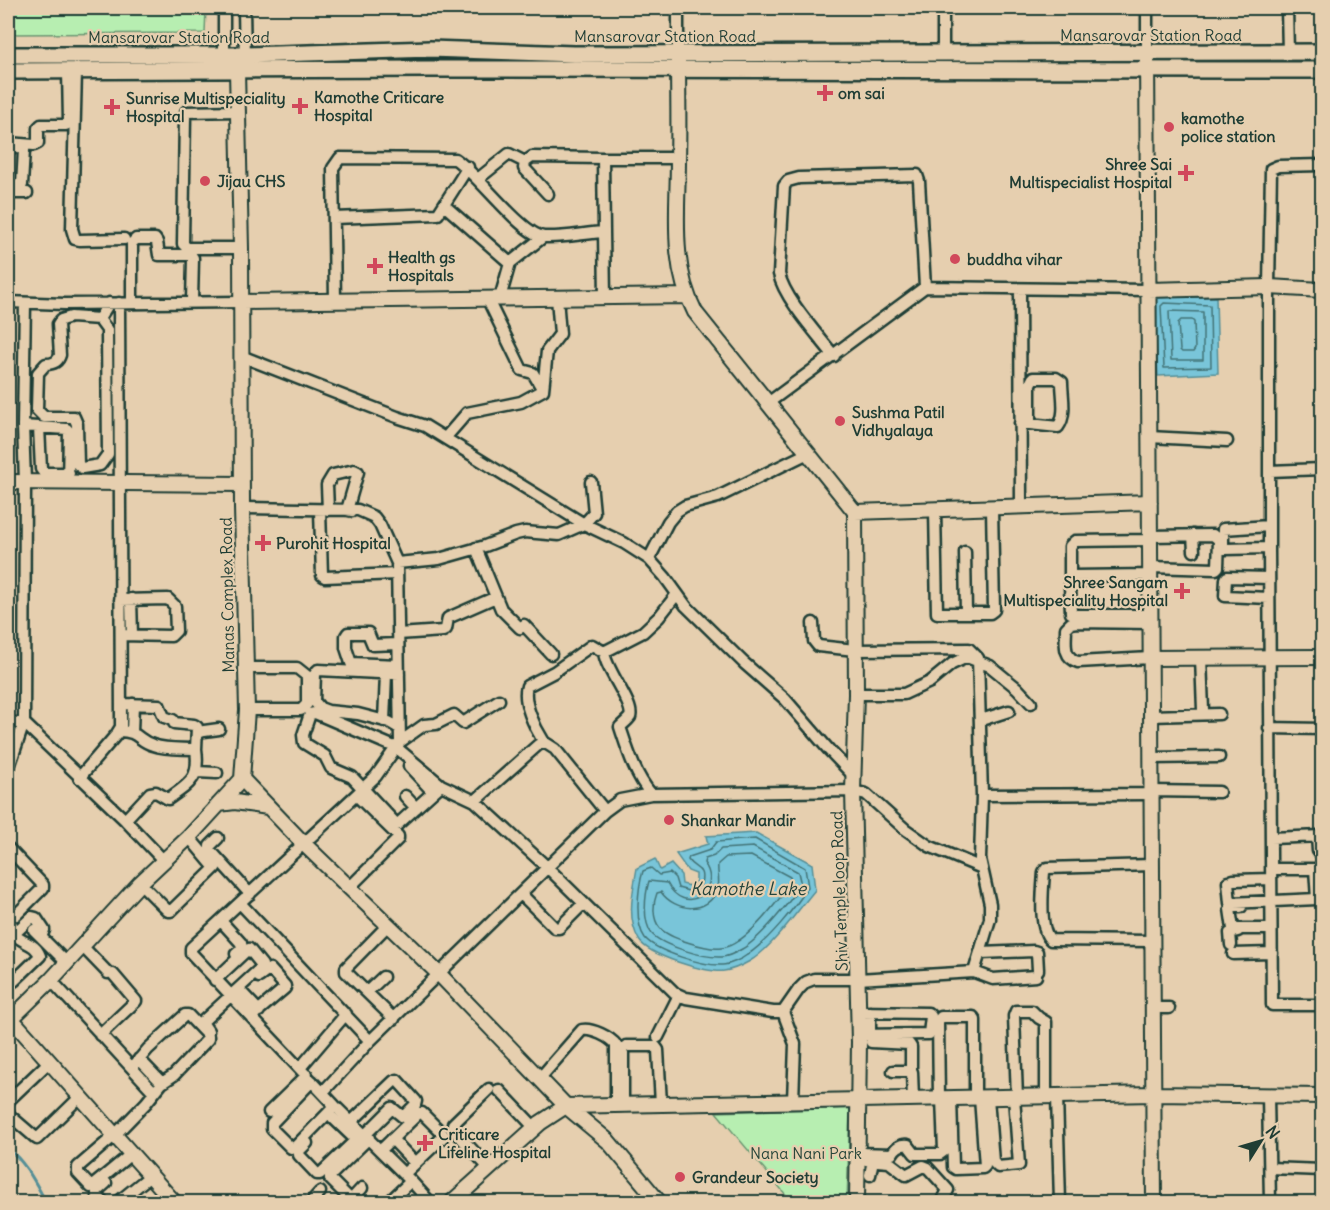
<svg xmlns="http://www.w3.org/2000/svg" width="1330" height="1210" font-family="Delius,sans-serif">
<rect width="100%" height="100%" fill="#e6cfaf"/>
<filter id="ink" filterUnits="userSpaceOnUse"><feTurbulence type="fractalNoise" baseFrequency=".0167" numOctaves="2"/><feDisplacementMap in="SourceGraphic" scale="12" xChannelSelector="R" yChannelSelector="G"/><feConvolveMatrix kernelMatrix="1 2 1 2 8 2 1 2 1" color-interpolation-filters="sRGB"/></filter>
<g filter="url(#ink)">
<path fill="#b7eeb1" stroke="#6b9672" stroke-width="1.5" d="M8,8H206L205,33L8,34Z
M850,1108L847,1202H792L716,1112Z"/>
<path fill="#79c5d9" stroke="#558f97" stroke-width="1.5" d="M1154,297H1216L1218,373L1158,376Z
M756,833L812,864L815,890C798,910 772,948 750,961C743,965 731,970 724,971C707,974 648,955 639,940C626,917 633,892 637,868L655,859L660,870L671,864L681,875L682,884L690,886L696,881V874L688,871L676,854L708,844L706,836Z"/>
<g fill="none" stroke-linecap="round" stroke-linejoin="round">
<path stroke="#437376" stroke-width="1.5" d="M1164,303L1210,305L1211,367L1164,368L1161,306Z
M1169,311L1203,312V360H1171Z
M1181,320H1192L1194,322L1195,349L1193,352H1182L1180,350L1178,323Z
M755,839L805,868L808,887C796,907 767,942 747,955C742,959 729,965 722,965C704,966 657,952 645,938C634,923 638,888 643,871L651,868L659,875L670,873L675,878L678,888L692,892L701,884C705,866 695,871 688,860L689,857L710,850L716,842Z
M753,847L798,872L801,885C789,903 760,939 742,949C737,952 727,957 721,957C704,958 663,946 652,934C642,921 645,895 649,881L667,883C685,918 724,890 704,863L705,859L714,856L721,849Z
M751,856L790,877L791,883C778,901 757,929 738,941C734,944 726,948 721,948C708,950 668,938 660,928C652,919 653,903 657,893L661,892C675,912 709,915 718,888C720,880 717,872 718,864L726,857Z"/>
<path stroke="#558f97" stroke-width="3" d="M8,1149C25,1161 36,1184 46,1202"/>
<defs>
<path id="minor" d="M224,8V62
M244,8L245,61
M943,8V54
M1287,8L1288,53
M1147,53V8
M678,54V8
M76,71L72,229L75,239L80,240L124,239
M239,111L186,112L185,116L183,244L187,248H241
M8,143L34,145L38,143V128L41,125H66L69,122L68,71
M1322,165L1278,166L1271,169L1269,287V548L1272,1005H1322
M478,179L509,154L525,162
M8,185H22L24,150L21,147H14
M8,193H27
M548,194L524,168L525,162L532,157L603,158
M444,205L510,263L500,298
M334,218L438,214L468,167
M604,232L605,297
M510,263L543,237
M1020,290L1021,507
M487,298L522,370L533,373L543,390
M335,300L333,168L340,158L455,159C479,175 522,235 544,237C564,238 585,233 604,232L603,158H678
M8,302L65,304L241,302
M132,303V243L136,239H155L157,242L159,255H191L193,258L192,301
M99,319L107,330L108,454L100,465L82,468L78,465L77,424L74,417H44L37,410L38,373L46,364C53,364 58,362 60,355L58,324L61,320L71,317L99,319L109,303
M241,356L397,417L425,426L584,524L594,513L591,482
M834,356C818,335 784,298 779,274L784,186L788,181L799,178L917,175L919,181L925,287
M768,403L925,287L1148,290
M1020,423L1058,427C1067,415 1062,396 1062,382L1056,378H1033L1030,384V424
M23,426L67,429L69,432L68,482
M39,427L41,469L44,473H69
M446,437L467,413L521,402L543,390L547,351L560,334L557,298
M1149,437L1227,441
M1269,471L1322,469
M242,508L358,510L374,517L380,525L397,563L400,742L376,776L356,795L191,948V953L335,1106L411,1181L430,1202
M320,510L322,575L325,577L397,574
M328,510L327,485L333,475L354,470L358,472L347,510L352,511
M935,510L937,613H990L994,610L992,508
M1193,535L1194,551
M1150,536L1213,535L1219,540L1218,567L1216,569L1150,567
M1150,540L1075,541L1070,546V574L1073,576L1150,575
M476,548L501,609L520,628L524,625L551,654
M1269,548L1225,549L1223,548V529L1269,526
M965,552L966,613
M649,559L668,522L677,511L685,506L718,497L808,453
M397,563L439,559L485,546L516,534L525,532L559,535L584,524L624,543L649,559L665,577L686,606L744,663L785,699L829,750L853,775
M1084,581L1073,582L1070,586L1071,613L1076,615H1150
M1269,598L1225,596L1226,579L1227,577L1269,578
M131,599L132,635
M120,600L168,599L175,606L176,631L171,636L121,635
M1150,623L1077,622L1071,623L1066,628C1066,642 1062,657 1078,662L1150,658
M398,634L443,631L446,629L448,618L496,597
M398,644L373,645L368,633H348L346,636V648L351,663L398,665
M1201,658L1203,710
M246,668H297L307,676V704L301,710H247
M399,674L318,670L315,674L314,701L320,708L328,711L358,714L389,722L399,728
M856,694H904L930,682L952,664L967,657L990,666L1017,688L1031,703
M121,704L159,705L164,717L173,720L174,723L194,725L197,727L196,749
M1151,716L1219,714
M981,720L1009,711
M384,721L386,674
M8,723H24L125,820L163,860
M1269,728L1322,729
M119,731C139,731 138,741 153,745C167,750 182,748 196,749C200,778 191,783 168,799L156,792L150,793L125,820
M197,732L219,729
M132,733L133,704
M400,742L424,725L436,724L454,715L463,723L499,700
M544,742C535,728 522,702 527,686L554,672L592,645L604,652
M1151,758L1219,757
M409,766L433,792
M8,770L24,723L25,481L23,426L25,303
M197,772L217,773
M79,778L116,735L121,727V721L119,303
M441,785L397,825L352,777L331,768L325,756L304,743L303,735L310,714L315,713L397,748L441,785L475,801L548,868L675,993L686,998L773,1012H783L799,989L806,982L814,979H858L974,972L990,919V904L980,859L982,795L978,658L969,649L855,650L818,646L814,641L813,623
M1151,791L1219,792
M651,794C635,775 628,751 620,727C623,724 628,720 630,717C635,705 605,669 604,652L643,632L659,617L677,594
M982,795L1151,794
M405,796L416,808
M475,801L538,745L544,742L555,749L605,811
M1317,836L1318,851
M218,838L210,846V850L250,894
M1271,838L1322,836
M8,848L43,885V888L16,915L8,909
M1152,865L1047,868L1044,872C1043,888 1038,930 1051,940L1152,941
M1233,880L1271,879
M1228,882L1230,903L1317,899L1315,869H1271
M140,883L168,911H171L215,868L189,837
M350,887L398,839V836L356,795
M521,894L555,928H559L583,904
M240,903L370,1041
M1241,907H1231L1230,909L1233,929H1271
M8,921L12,925
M221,921L241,943L242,949L236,954
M388,925L346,968V972L394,1019
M34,930L66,962
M1231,945L1230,933L1238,931
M82,946L108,973
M981,953L1034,951L1037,952L1038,970
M1233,954L1272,953
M974,972L993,979L1036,976
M8,978L10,981H14L40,956C35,942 23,944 14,934L32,917L36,918L44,930L41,937
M51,980L154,1092
M367,992L383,977
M242,993L259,1011
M1152,1008H1169
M783,1012L795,1044L793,1101
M858,1012L928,1013L931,1016L929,1034L858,1035
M870,1012V1036
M251,1017L285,988V986L270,969L259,977
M208,1031L202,1022L262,967V965L249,949L247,950L215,980
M100,1035L136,1001L113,974
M658,1037L679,995
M871,1042L909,1044L911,1047V1069L909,1071H893
M139,1059L162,1083
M300,1068L346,1014
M912,1072L913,1099
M540,1078L582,1030C592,1028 610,1037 616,1045V1105
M312,1081L272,1123V1129L291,1148L295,1147L335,1106
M489,1089L453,1124V1129L489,1168
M499,1090L535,1128
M323,1092L370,1041L605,811L620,800L651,794L853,791L866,794L905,829L929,846L982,868
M1057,1096L1060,1202
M1268,1096L1270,1202
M939,1098L938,1021L941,1017H973L975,1020V1098
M951,1098L953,1167L956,1169L983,1168L985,1166L980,1098
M988,1098L993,1162L998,1167L1019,1165L1014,1097
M1017,1098L1014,1016L1016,1011H1032L1039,1018L1046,1022V1096
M8,1101L49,1062
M623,1105V1049L626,1046H655L658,1050L661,1104
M269,1112L307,1075
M8,1114L37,1139L80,1097
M333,1118L356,1140
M351,1122L394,1081L397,1080L416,1101L415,1105L403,1117L392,1108L365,1135
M392,1139L415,1163
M307,1143L299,1151V1155L317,1174H320L363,1133
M381,1150L419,1113H422L443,1134L442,1138L404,1174
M858,1153L892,1154C896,1147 900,1144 908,1145L915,1154H940L944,1151L942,1098
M131,1154L91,1187L78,1173V1167L114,1136L146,1103L162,1083L174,1075L208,1039V1036L188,1015H185L148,1049L132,1068
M866,1160L889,1162L906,1175L923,1166L928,1168L948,1190L942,1202
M1270,1168L1322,1170
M870,1175L873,1160
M351,1200L362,1188
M103,1202L97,1195V1191L106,1183
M118,1202L150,1176
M311,1202L320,1192
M353,1202L330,1179V1176L369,1138
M389,1202L411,1181"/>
<path id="tertiary" d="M1147,53L1154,1202
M678,58C678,92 679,125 678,159C678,211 670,264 695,312L855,512L856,694L853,791L859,1042L857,1202
M1148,290L1269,287L1322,290
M241,302L687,296
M8,482L242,484
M855,512L1150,502
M1150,658L1322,657
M242,779L303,843L439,974L566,1106L608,1141L659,1202
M219,804L235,802L268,807
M8,1015L174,1202
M11,1019L51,980L140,883L189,837L242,779L247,710L242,508L241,248L237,71
M452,1202L540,1123L566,1106L1153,1094L1322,1096"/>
<path id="secondary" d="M8,55H245L430,49L574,54L1322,52
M8,71L430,69L1322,70"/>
</defs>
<use href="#minor" stroke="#1f3d34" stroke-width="15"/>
<use href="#tertiary" stroke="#1f3d34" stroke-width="18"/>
<use href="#secondary" stroke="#1f3d34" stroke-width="20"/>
<use href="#minor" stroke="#e6cfaf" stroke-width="10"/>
<use href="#tertiary" stroke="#e6cfaf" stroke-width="14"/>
<use href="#secondary" stroke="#e6cfaf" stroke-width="15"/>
</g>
</g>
<g fill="#d1495b" stroke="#e6cfaf" stroke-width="2">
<path d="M822 84h6v6h6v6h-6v6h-6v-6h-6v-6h6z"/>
<path d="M297 97h6v6h6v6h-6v6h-6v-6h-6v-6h6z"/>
<path d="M109 98h6v6h6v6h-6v6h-6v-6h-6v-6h6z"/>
<circle cx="1169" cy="127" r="6"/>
<path d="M1183 164h6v6h6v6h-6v6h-6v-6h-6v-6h6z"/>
<circle cx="205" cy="181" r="6"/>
<circle cx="955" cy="259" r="6"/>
<path d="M372 257h6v6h6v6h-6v6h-6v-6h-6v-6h6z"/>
<circle cx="840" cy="421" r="6"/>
<path d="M260 534h6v6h6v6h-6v6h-6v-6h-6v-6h6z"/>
<path d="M1179 582h6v6h6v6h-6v6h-6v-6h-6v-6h6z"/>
<circle cx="669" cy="820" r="6"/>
<path d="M422 1134h6v6h6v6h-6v6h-6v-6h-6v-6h6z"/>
<circle cx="680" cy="1177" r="6"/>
</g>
<g text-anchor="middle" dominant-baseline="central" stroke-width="4.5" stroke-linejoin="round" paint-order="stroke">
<g font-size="16" fill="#1f3d34" stroke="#e6cfaf">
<text x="1151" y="35">Mansarovar Station Road</text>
<text x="665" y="36">Mansarovar Station Road</text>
<text x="179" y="37">Mansarovar Station Road</text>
<text transform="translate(227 595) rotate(-91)">Manas Complex Road</text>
<text transform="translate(839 891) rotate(-92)">Shiv Temple loop Road</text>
</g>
<g font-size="16" font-weight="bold" fill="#1f3d34" stroke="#e6cfaf" text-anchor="start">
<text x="838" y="93">om sai</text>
<text x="314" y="97">Kamothe Criticare<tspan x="314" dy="18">Hospital</tspan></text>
<text x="126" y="98">Sunrise Multispeciality<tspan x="126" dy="18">Hospital</tspan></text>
<text x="1181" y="118">kamothe<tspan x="1181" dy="18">police station</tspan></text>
<text x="1172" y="164" text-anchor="end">Shree Sai<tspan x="1172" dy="18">Multispecialist Hospital</tspan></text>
<text x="217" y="181">Jijau CHS</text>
<text x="388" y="257">Health gs<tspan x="388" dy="18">Hospitals</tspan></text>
<text x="967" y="259">buddha vihar</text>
<text x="852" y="412">Sushma Patil<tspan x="852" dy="18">Vidhyalaya</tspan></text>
<text x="276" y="543">Purohit Hospital</text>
<text x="1168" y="582" text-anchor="end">Shree Sangam<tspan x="1168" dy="18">Multispeciality Hospital</tspan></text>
<text x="681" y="820">Shankar Mandir</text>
<text x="438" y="1134">Criticare<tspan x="438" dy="18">Lifeline Hospital</tspan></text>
<text x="692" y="1177">Grandeur Society</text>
</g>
<g font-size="16" fill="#27463a" stroke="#e6cfaf">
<text x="806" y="1153">Nana Nani Park</text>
</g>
<g font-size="18" font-style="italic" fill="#24443c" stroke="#e6cfaf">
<text x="748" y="888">Kamothe Lake</text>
</g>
</g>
<rect width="1330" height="1210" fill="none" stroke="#e6cfaf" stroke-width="30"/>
<rect x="15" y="15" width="1300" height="1180" fill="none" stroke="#1f3d34" stroke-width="2" filter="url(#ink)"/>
<g transform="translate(1261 1141) rotate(53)" stroke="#e6cfaf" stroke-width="4.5" paint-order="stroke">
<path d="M0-4.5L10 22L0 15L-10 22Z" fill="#1f3d34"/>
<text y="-9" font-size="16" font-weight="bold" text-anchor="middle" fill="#1f3d34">N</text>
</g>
</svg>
